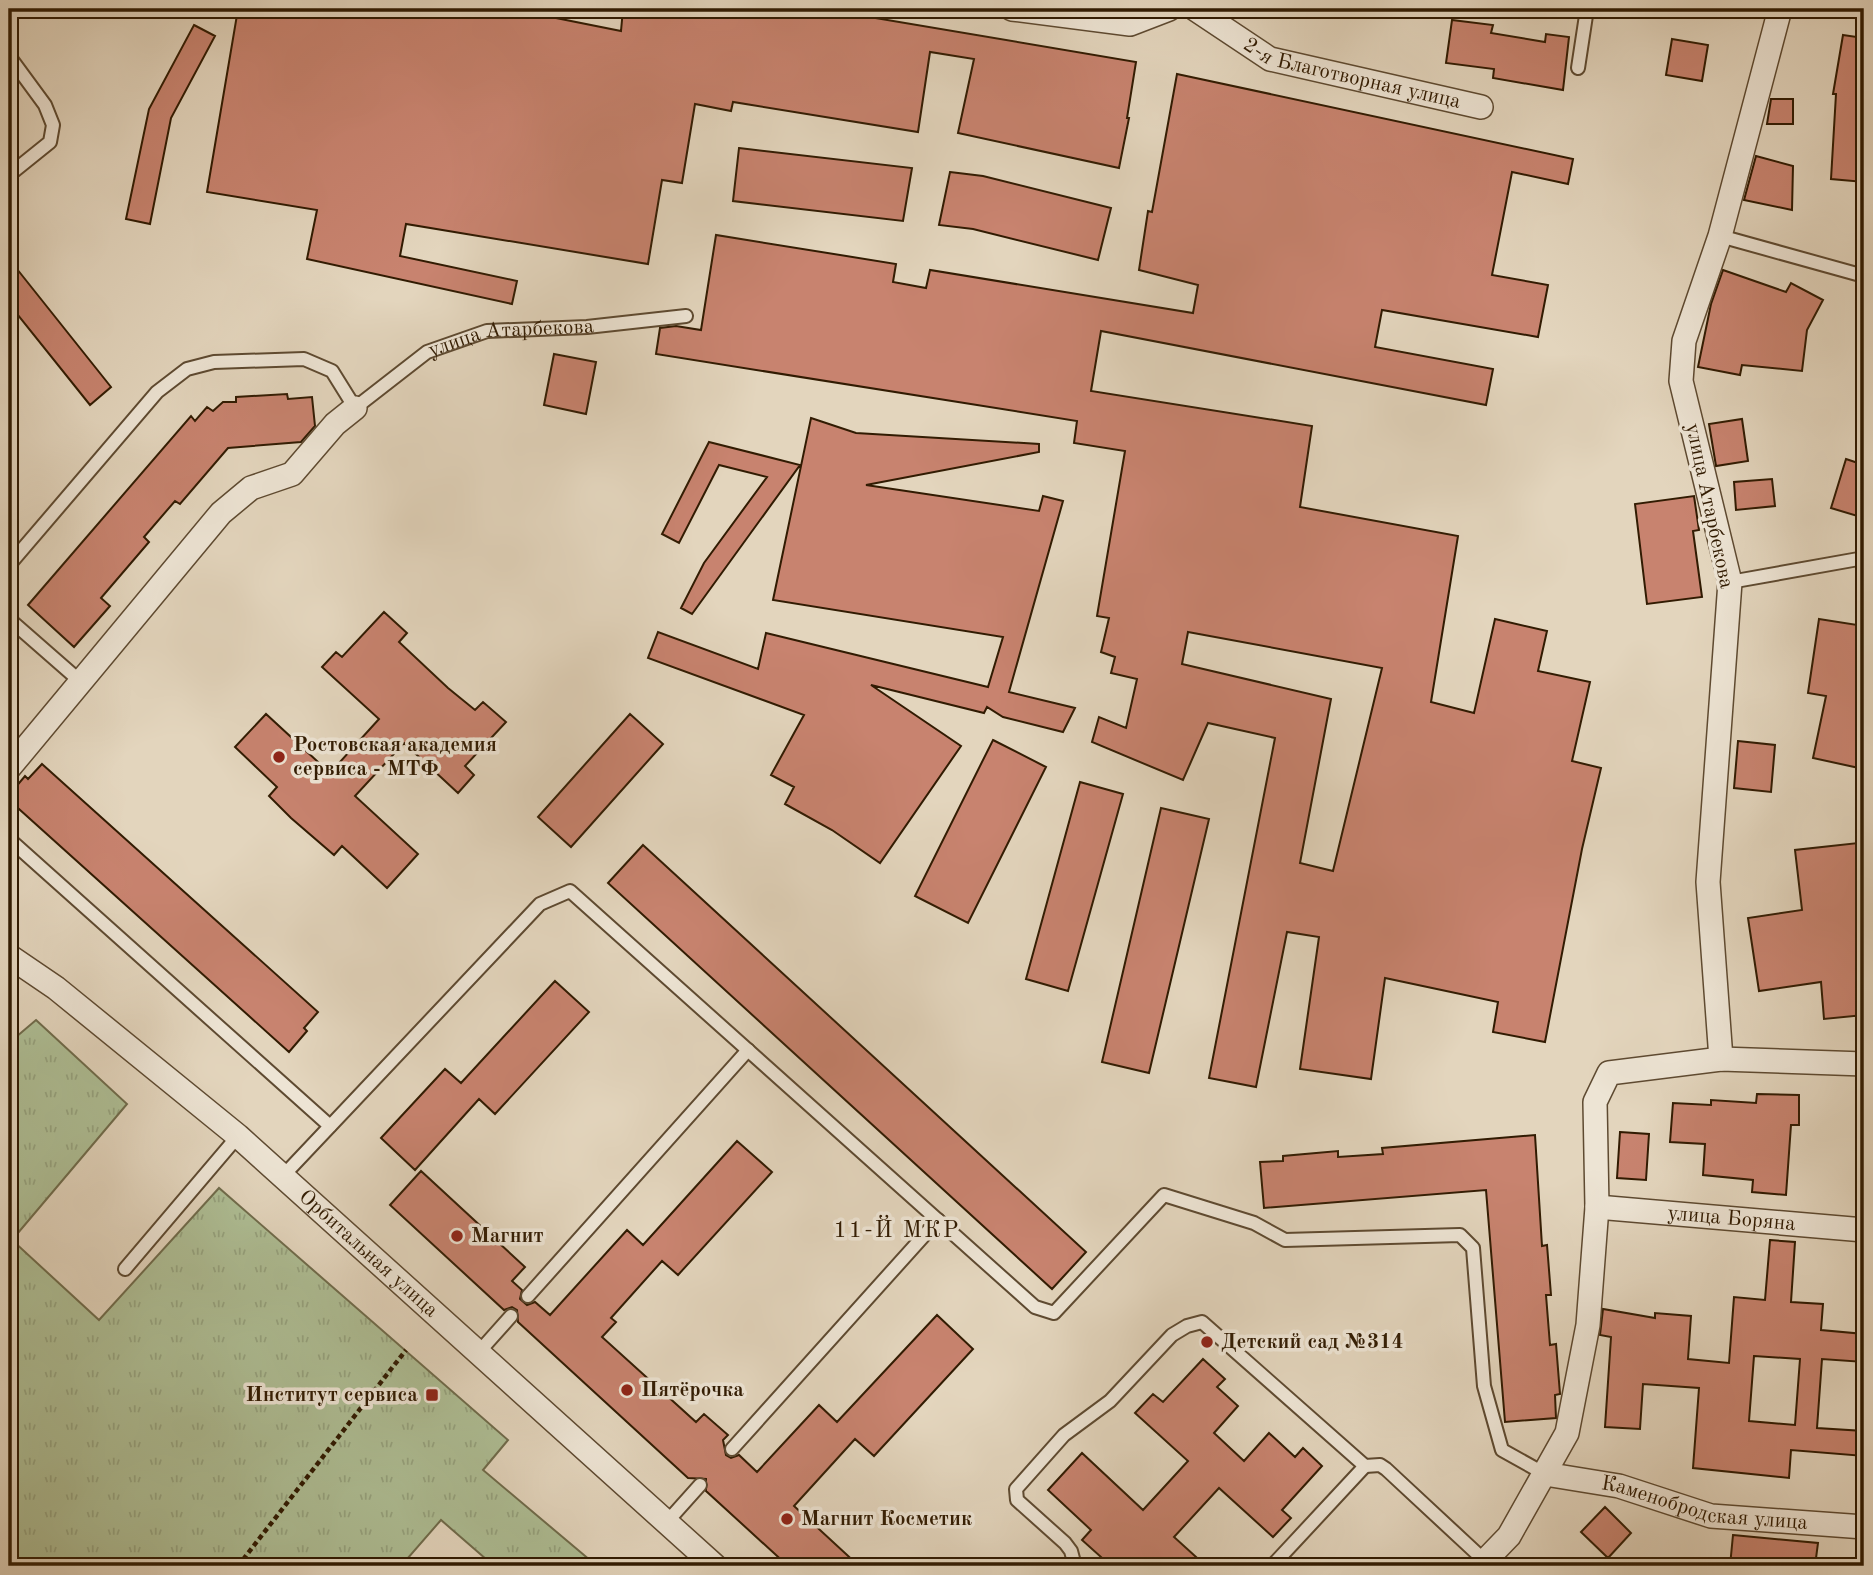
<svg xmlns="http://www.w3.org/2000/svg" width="1873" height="1575" font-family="'Old Standard TT',serif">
<defs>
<pattern id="grass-tufts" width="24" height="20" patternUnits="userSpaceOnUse" patternTransform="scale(1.75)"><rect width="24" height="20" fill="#aebe95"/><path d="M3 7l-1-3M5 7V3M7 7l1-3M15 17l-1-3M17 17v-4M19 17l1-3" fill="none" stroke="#96a37f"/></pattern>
</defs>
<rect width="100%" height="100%" fill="#e3d5bd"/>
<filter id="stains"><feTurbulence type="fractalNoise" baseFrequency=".00286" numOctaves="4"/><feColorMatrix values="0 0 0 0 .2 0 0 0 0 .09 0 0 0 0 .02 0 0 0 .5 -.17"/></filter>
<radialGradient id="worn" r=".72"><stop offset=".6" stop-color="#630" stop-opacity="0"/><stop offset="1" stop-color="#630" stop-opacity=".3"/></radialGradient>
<path fill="url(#grass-tufts)" stroke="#706c4c" stroke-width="2" d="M36,1020L127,1104L12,1240L99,1320L219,1188L508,1440L483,1470L597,1566H494L441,1520L401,1566H9V1043Z"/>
<path fill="#c8836f" stroke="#311b02" stroke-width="2" fill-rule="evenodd" d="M238,9H511L621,31L623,9H822L1136,62L1127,118H1129L1119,168L958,133L974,59L930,52L918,132L733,102L731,111L695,104L682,183L662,180L648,264L406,224L400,256L517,281L512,304L307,259L317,210L207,192Z
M1452,20L1493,25L1491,33L1545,42L1546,34L1569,37L1563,90L1493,78L1494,69L1446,63Z
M194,25L215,36L171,118L150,224L126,219L149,109Z
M1843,35L1864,38V182L1831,179L1836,94H1833Z
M1672,39L1708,45L1702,81L1666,75Z
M1177,74L1573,159L1568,184L1512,172L1492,275L1548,285L1538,337L1382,310L1375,347L1493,369L1486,405L1101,331L1091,391L1312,426L1300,507L1458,536L1431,702L1474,713L1495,619L1547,631L1538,671L1590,682L1572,761L1601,768L1582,849L1545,1042L1493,1032L1498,1002L1385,978L1371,1079L1300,1069L1319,937L1287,932L1256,1087L1209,1078L1275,738L1208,723L1183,780L1092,742L1099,717L1126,728L1137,679L1111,673L1115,657L1101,652L1109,618L1097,616L1125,451L1074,443L1077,421L656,354L660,328L676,326L701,330L716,235L896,264L893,282L926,288L930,270L1193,313L1198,285L1139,270L1148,211L1152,212ZM1188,632L1382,668L1333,871L1300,863L1331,699L1182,664Z
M1771,99H1793V124H1767Z
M739,148L912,168L903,221L733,201Z
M1756,156L1793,166L1792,210L1744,200Z
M950,172L983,176L1111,208L1098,260L973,229L939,225Z
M9,259L111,387L90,405L9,304Z
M1723,270L1786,292L1791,283L1823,300L1807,330L1802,371L1742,365L1740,375L1698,367L1711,304Z
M554,354L596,362L586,414L544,405Z
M287,394L288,399L312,397L315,426L301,442L228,448L180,504L175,501L144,537L149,542L101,598L110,606L74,647L28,605L191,416L195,421L207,407L213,411L223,402H236V397Z
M811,418L856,433L1039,444V452L866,485L1039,511L1043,496L1063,501L1009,692L1075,708L1063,732L1003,717L987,707L984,713L871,685L961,746L880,863L832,830L785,804L794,787L771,775L804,715L648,658L658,632L758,669L766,633L988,687L1003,637L773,600Z
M1742,419L1748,461L1716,466L1709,424Z
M709,442L800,465L692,614L681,608L704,563L767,477L719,465L679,543L662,534Z
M1846,459L1864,465V518L1831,508Z
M1772,479L1775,506L1736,510L1734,482Z
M1694,496L1699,530L1693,531L1702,597L1647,604L1635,504Z
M384,612L407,633L399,642L448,688L475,710L483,702L506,722L465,766L474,775L458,793L404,743L355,796L418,854L387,888L342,846L334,855L291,818L269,796L277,787L235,747L266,714L330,773L379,719L322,667L336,652L342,657Z
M1819,619L1864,626V740L1859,768L1813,758L1826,696L1808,693Z
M630,714L663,744L571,847L538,817Z
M993,740L1046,767L968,923L915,896Z
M1738,741L1775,745L1771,792L1734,788Z
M42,764L318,1012L304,1028L307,1031L289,1052L9,800V795L25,776L28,779Z
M1080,782L1123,794L1068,991L1026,979Z
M1161,808L1209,819L1149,1073L1102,1062Z
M1858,843L1864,900V1015L1824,1019L1821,982L1759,991L1748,918L1802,910L1795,850Z
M643,845L1086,1252L1052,1289L608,883Z
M555,981L589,1012L495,1114L479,1099L415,1170L381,1138L445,1069L461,1083Z
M1757,1094L1799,1095V1125H1791L1786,1195L1752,1192L1753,1180L1703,1175L1705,1144L1670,1142L1673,1103L1711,1105V1100L1756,1103Z
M1620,1132L1649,1134L1646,1180L1617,1178Z
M1535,1135L1542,1246L1547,1245L1551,1295H1546L1550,1345L1556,1344L1560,1394L1555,1395L1556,1418L1505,1422L1486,1190L1264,1208L1260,1162L1283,1161V1156L1338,1151V1157L1383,1154L1382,1148Z
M737,1141L772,1172L678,1275L662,1261L611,1318L616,1322L602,1337L696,1422L704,1414L728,1435L723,1440L726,1455L731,1458L739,1455L757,1472L819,1405L837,1422L937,1315L973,1349L874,1456L855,1439L794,1506L859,1566H788L706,1491V1479L688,1478L518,1322L517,1310L512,1307L504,1310L390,1205L421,1171L525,1267L512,1281L522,1290L520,1299L527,1305L535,1302L550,1315L627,1230L643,1245Z
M1770,1240L1795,1242L1791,1302L1823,1304L1821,1330L1864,1334V1362L1822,1359L1817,1428L1864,1431V1456L1791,1450L1789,1478L1693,1468L1699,1388L1643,1384L1640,1429L1605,1427L1611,1337L1600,1335L1603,1309L1655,1318V1313L1691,1316L1688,1359L1729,1363L1734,1297L1765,1300ZM1754,1356L1800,1359L1795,1425L1749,1421Z
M1203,1359L1225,1379L1217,1387L1238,1406L1214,1433L1244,1461L1269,1433L1295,1457L1303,1448L1322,1466L1282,1510L1291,1518L1273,1537L1219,1488L1174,1537L1206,1566H1111L1082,1540L1091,1530L1048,1490L1082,1453L1143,1510L1188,1461L1135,1413L1153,1394L1163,1402Z
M1605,1507L1631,1533L1608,1558L1581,1532Z
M1733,1535L1818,1543L1815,1566H1730Z"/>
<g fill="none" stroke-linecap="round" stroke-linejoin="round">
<defs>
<g id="service">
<path d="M9,56L45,105L53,125L50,142L9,175"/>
<path d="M1578,68L1587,9"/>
<path d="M1720,236L1864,276"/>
<path id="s1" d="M9,565L157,392L187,369L214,362L304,359L332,371L355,408L427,352L487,331L587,327L686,316"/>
<path d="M1730,582L1864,558"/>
<path d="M9,619L81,682"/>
<path d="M9,839L330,1126"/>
<path d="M283,1176L540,904L570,891L1035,1307L1054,1313L1164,1195L1254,1223L1285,1240L1460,1235L1473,1248L1484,1386L1502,1450L1545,1474"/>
<path d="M125,1269L238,1136"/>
<path d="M528,1296L748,1050"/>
<path d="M478,1353L511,1316"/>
<path d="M732,1449L938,1220"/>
<path d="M1365,1466L1380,1465L1386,1469L1485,1561"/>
<path d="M666,1523L700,1485"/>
<path d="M1075,1566L1071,1551L1065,1543L1017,1500L1016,1489L1064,1435L1110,1401L1172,1335L1187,1326L1202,1322L1365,1466L1272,1566"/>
</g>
<g id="minor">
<path d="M1012,9L1130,24L1169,9"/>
<path id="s2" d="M1195,9L1270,59L1481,107"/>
<path d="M9,768L221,513L251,488L292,474L335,424L355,408"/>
<path id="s3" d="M9,956L56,988L238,1136L715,1566"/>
<path d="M1721,1059L1708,882L1730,582L1681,381L1684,341L1720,236L1780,9"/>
<path id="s4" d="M1597,1207L1864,1230"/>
<path id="s5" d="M1545,1474L1619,1486L1711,1516L1864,1527"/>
<path d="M1480,1566L1509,1536L1567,1433L1588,1325L1597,1207L1595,1102L1609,1073L1721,1059L1864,1064"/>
</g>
</defs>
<use href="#service" stroke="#5e4a31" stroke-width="16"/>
<use href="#minor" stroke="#5e4a31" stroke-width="26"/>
<path stroke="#311b02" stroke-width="4.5" stroke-dasharray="5 3.5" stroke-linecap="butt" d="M238,1566L406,1350"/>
<use href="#service" stroke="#ede4d4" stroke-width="12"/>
<use href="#minor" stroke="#ede4d4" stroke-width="23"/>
</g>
<g fill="#8f2418" stroke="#ede4d4" stroke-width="2.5">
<circle cx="279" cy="757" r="7"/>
<circle cx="457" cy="1236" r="7"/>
<circle cx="1207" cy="1342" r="7"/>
<circle cx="627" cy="1390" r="7"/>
<rect x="425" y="1388" width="14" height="14" rx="3.5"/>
<circle cx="787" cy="1519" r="7"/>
</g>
<g text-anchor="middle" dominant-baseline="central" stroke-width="7" stroke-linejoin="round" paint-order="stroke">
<g font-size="21" fill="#311b02" stroke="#ede4d4">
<text stroke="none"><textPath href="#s2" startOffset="173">2-я Благотворная улица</textPath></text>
<text stroke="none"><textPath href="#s1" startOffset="635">улица Атарбекова</textPath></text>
<text transform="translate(1709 506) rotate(78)">улица Атарбекова</text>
<text stroke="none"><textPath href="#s4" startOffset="135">улица Боряна</textPath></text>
<text stroke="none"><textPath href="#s3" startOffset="467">Орбитальная улица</textPath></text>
<text stroke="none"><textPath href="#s5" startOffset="163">Каменобродская улица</textPath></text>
</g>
<g font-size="21" font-weight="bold" fill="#311b02" stroke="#ede4d4" text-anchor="start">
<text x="293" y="745">Ростовская академия<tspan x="293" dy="24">сервиса - МТФ</tspan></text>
<text x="471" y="1236">Магнит</text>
<text x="1221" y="1342">Детский сад №314</text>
<text x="641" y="1390">Пятёрочка</text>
<text x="418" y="1395" text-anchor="end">Институт сервиса</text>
<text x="801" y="1519">Магнит Косметик</text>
</g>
<g font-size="23" letter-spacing="2" fill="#311b02" stroke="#ede4d4">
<text x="897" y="1230">11-Й МКР</text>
</g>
</g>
<rect width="1873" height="1575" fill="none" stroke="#e3d5bd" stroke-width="35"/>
<rect x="10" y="10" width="1852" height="1554" fill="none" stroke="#311b02" stroke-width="3.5"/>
<rect x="18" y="18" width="1838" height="1540" fill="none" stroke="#311b02" stroke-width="2"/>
<rect width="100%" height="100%" filter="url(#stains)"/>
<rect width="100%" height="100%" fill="url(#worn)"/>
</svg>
